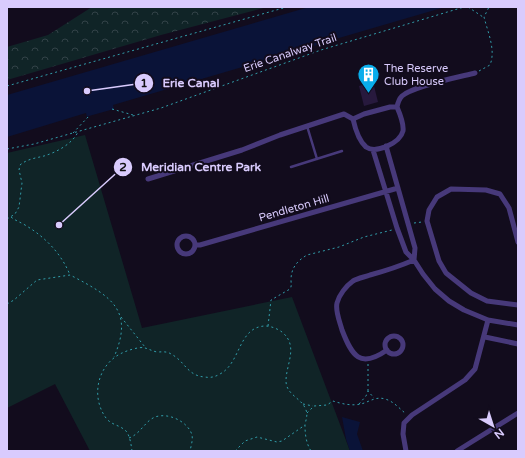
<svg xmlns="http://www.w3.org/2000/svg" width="525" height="458" font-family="'Varela Round',sans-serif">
<defs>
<pattern id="forest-crowns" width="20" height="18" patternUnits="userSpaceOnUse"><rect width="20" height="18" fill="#102427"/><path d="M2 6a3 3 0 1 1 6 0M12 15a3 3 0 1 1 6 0" fill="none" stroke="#324247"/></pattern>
</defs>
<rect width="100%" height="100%" fill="#120c1d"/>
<path fill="url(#forest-crowns)" d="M92,7H267L161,35L7,80V47L48,35Z"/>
<path fill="#102427" d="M85,135L142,328L292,297L350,451H90L55,384L7,408V153Z"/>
<path fill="#0a1338" d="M309,7H445L339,38L283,56L239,68L113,105L114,109L89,116L87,117L86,113L7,137V95Z
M342,417L360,422L357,434L363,451H350L346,439Z"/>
<path fill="#27193d" d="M373,82L378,102L364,106L359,86Z"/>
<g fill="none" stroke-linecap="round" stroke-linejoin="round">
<path stroke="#319daa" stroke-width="1" stroke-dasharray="2 3" stroke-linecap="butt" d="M468,7L483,17
M479,71L490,65C496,50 488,33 484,17L489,7
M7,86L287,7
M112,109L133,115
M73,133L89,116
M7,149L34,144L161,108L321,50L464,7
M11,217C16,221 20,222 25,225C45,237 61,253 70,275
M7,219L15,214L19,207L22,183L19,170L20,165C27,159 36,158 44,156C57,152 72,144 78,132
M414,223L422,222
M7,304L14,300L37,280L70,275L74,277C112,297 134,311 114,357
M121,317L145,347
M268,326L271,300L290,289C292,286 291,284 291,280C291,268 297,261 307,255L339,247L364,237L392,230
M368,391V364
M303,404L313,406
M359,404L366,396L368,391L374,398
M307,413L314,406L327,405L333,401C342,404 352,406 361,404C369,402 376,396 385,399C393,401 399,408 405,413
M129,438C140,434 144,423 153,418C166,411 188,421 192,435C193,440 191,446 190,451
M132,451C131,444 130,436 126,431C120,425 111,425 106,418C90,396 98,364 122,353C126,351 140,346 145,348C149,349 152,351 157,352C162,352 167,351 171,354C185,361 187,376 205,377C210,378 215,377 220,374C241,363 238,327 265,326C271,326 278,329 282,332C299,346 286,364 286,381C286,395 302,398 306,410C308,415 306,419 305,425C305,434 306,443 311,451
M235,451L245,441L257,437L277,442L282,441L305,425"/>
<path stroke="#47397a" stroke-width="2.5" d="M307,126L317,159
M291,167L342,151"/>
<path stroke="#47397a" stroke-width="5" d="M390,107H397C400,114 404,124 403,131C400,143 376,154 366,147C358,140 355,128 353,119L364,114Z
M397,107C398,102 399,99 402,96C413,86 459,77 475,73
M386,146L415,248L414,260
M373,150L397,228L406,252L414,260L423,274L435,289L449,301L464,310L488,320L518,325
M148,179L242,150L280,135L344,114L353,119
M177 245a9 9 0 1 1 18 0a9 9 0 1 1-18 0Z
M518,242L509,208L500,194L486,190L451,189L437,197L429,210L427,221L439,261L446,273L471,293L487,301L518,305
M195,245H200L398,188
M385 345a9 9 0 1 1 18 0a9 9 0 1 1-18 0Z
M485,337L518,344
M387,350C360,369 352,356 342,330C340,322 335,311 337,303C339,295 346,286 353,281C358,278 365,277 370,275C385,271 400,266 414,260
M406,451L403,434L404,423L412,415L465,380L475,369L488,320
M457,451L518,413"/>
</g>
<defs>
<symbol id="building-pin" viewBox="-11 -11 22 30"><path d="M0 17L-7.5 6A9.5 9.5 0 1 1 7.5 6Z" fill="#09adeb" stroke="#120c1d"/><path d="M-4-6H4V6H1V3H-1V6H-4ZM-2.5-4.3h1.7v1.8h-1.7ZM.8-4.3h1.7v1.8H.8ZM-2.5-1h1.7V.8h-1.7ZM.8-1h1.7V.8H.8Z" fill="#fff"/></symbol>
</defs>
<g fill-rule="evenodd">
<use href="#building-pin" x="356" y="62" width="25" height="34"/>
</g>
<g text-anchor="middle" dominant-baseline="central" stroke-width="4" stroke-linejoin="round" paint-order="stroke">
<g font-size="11" fill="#d9cbfd" stroke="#120c1d">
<text transform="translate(290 53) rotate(-19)">Erie Canalway Trail</text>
<text transform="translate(294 208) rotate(-16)">Pendleton Hill</text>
</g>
<g font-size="11" fill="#d9cbfd" stroke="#120c1d" text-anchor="start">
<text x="384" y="68">The Reserve<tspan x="384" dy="13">Club House</tspan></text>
</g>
</g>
<path fill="none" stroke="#d9cbfd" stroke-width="1.5" d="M87 91L144 83M59 225L123 167"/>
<g fill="#d9cbfd" stroke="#120c1d" stroke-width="1.5">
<circle cx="87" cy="91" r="4"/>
<circle cx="59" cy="225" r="4"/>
<circle cx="144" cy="83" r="10"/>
<circle cx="123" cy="167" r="10"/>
</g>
<g font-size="12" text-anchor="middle" font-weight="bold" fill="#111">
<text x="144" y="87">1</text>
<text x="123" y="171">2</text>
</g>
<g font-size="12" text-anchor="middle" font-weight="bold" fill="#d9cbfd" stroke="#120c1d" stroke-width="4" stroke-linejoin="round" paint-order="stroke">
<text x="191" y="87">Erie Canal</text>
<text x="201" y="171">Meridian Centre Park</text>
</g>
<rect width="525" height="458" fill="none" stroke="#d9cbfd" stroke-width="16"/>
<g transform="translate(493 426) rotate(141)" stroke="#120c1d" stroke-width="3" paint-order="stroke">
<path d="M0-3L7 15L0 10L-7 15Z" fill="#d9cbfd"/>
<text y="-6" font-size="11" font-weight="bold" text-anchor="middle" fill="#d9cbfd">N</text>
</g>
</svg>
